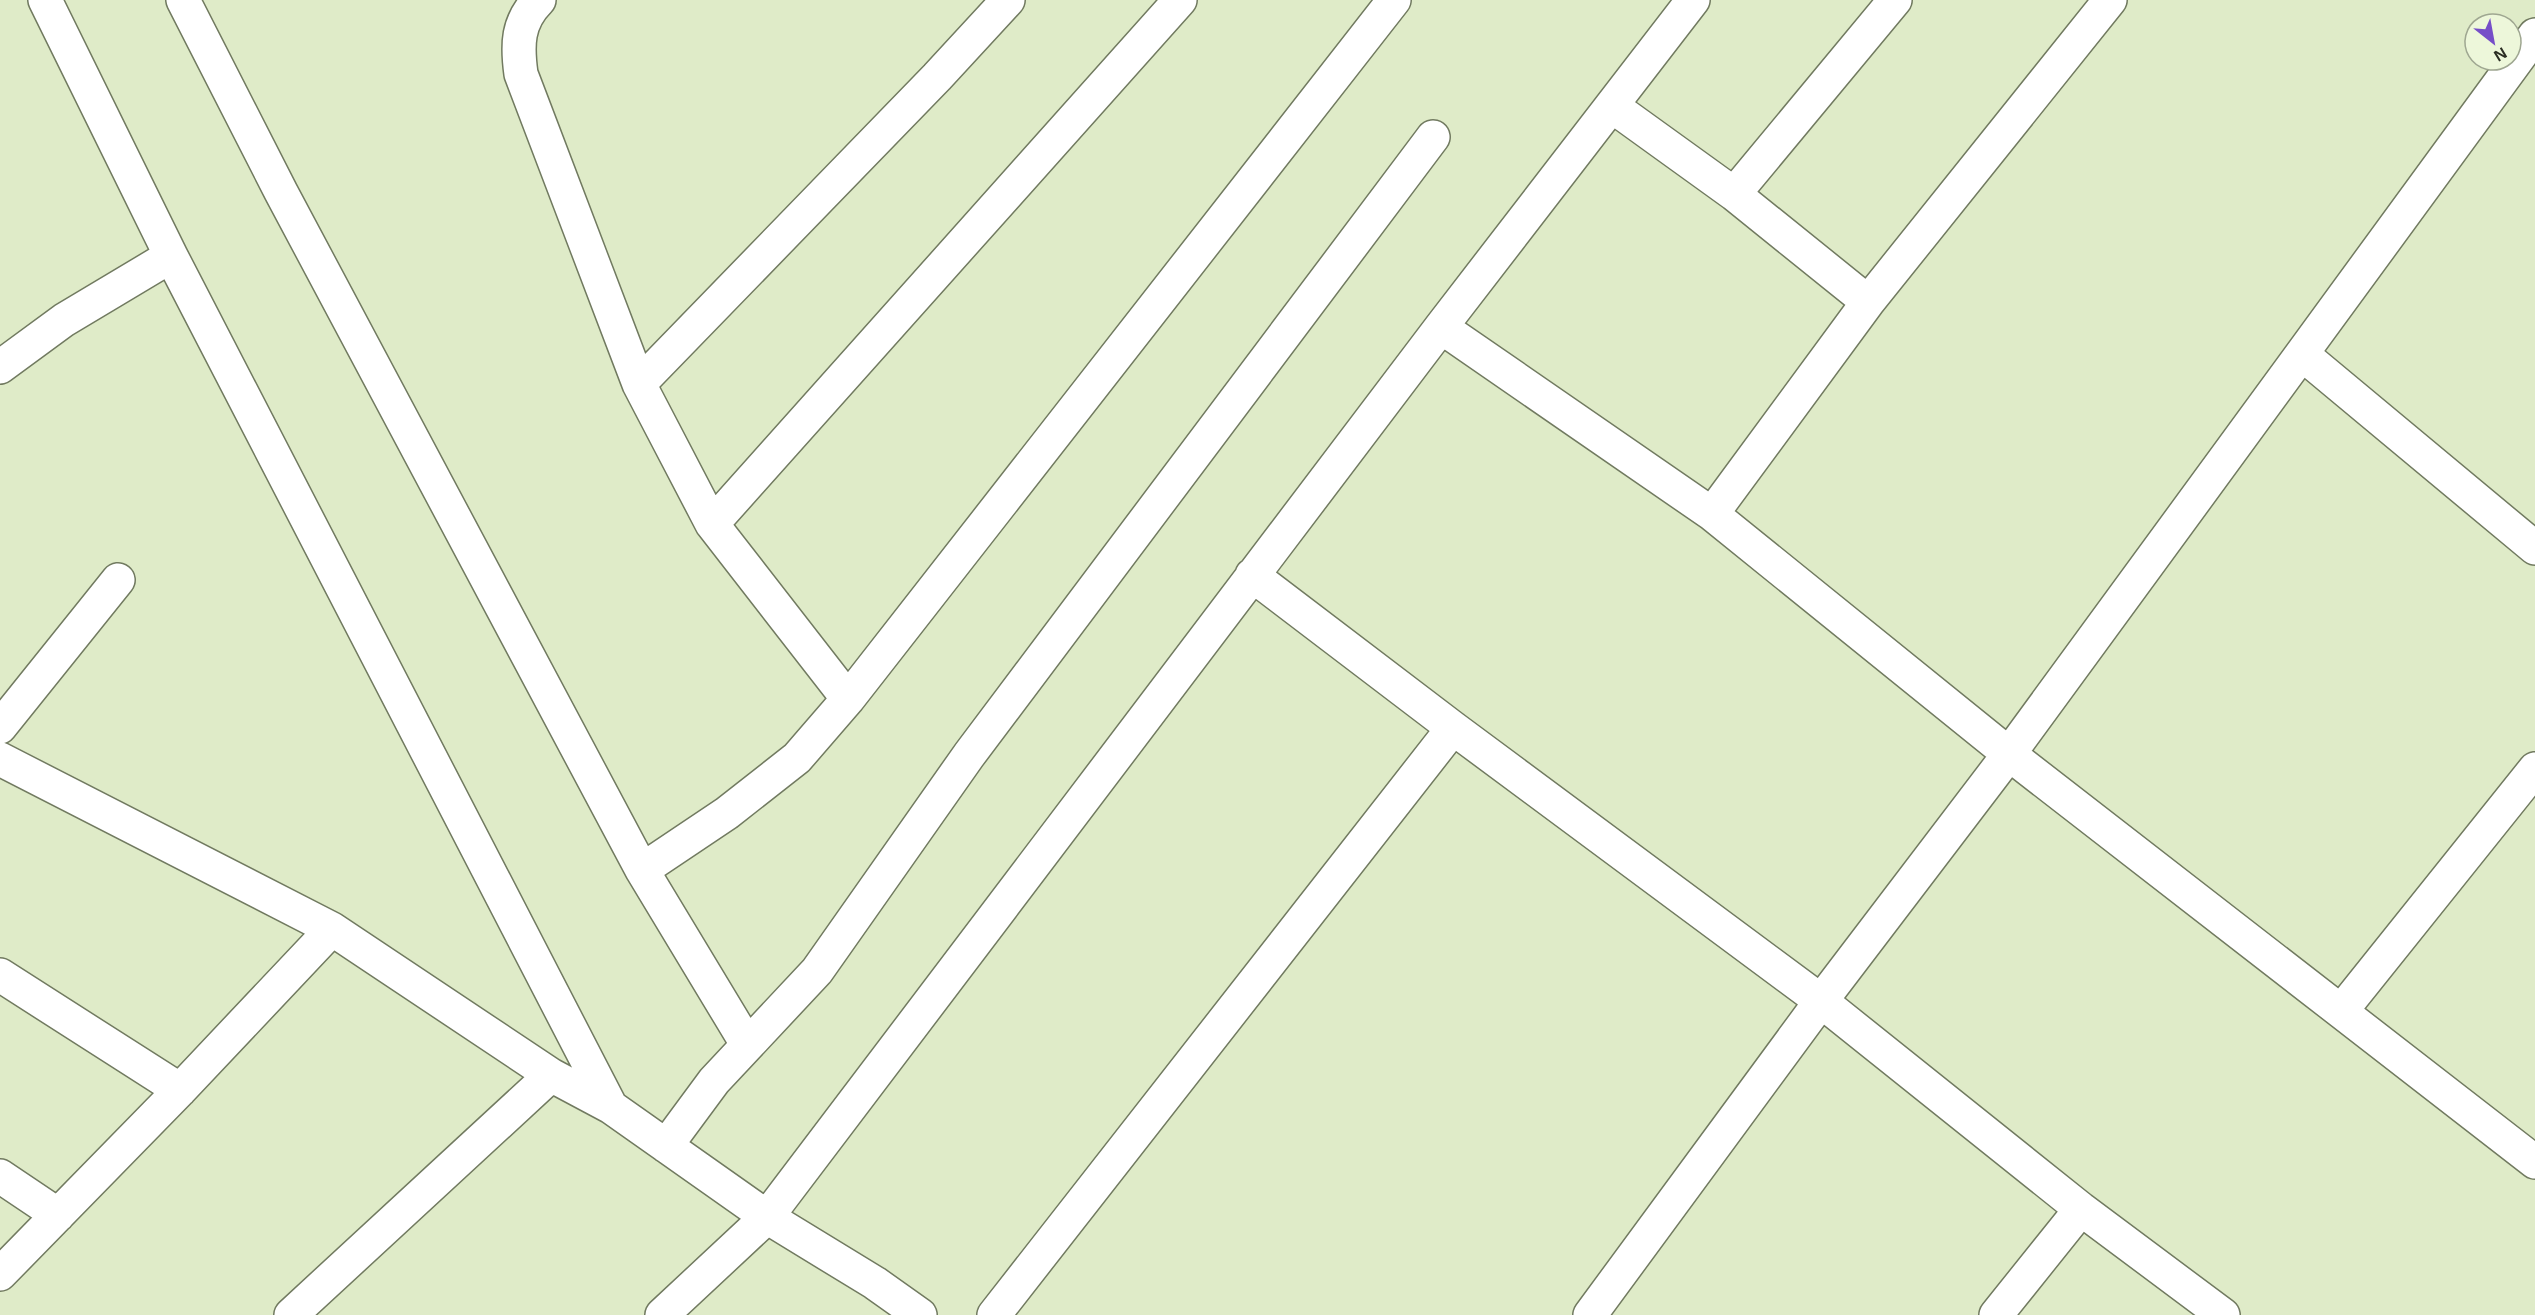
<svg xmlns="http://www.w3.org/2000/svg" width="2535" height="1315" font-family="Arial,sans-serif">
<rect width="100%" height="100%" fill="#edf7da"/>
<path fill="#dfebc8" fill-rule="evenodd" d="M0,0H2535V1315H0ZM2475,24H2511V60H2475Z"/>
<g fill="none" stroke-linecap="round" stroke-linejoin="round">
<defs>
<path id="minor" d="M45,0L171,256L611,1107
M183,0L281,192L642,870L747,1044
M539,0C517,22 517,45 521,74L639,384L712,524L848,699
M1612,106L1734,194L1868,302
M1734,194L1895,0
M1441,327L1712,514L2009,754L2535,1162
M2302,354L2535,548
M0,367L64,320L171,256
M639,384L937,77L1008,0
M1712,514L1868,302L2110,0
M712,524L1180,0
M1252,575L1453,728L1821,1001L2081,1209L2223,1315
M0,727L118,580
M0,759L332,929L551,1075L611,1107L767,1217L875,1283L920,1315
M642,870L727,813L797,758L848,699L1394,0
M0,975L180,1090
M2342,1010L2535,769
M666,1146L714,1081L817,971L969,755L1433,137
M0,1176L58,1215
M0,1274L180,1090L332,929
M291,1315L551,1075
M662,1315L767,1217L1441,327L1693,0
M994,1315L1453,728
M1590,1315L1821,1001L2009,754L2535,35
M1996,1315L2081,1209"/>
</defs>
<use href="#minor" stroke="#717a60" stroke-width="36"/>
<use href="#minor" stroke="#fff" stroke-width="33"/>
</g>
<g transform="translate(2493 42) rotate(149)"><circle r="28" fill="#edf7da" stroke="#9fa791" stroke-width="1.5"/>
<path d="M0-4.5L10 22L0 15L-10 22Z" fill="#764ec8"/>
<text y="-9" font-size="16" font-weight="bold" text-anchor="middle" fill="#2b2e23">N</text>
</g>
</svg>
